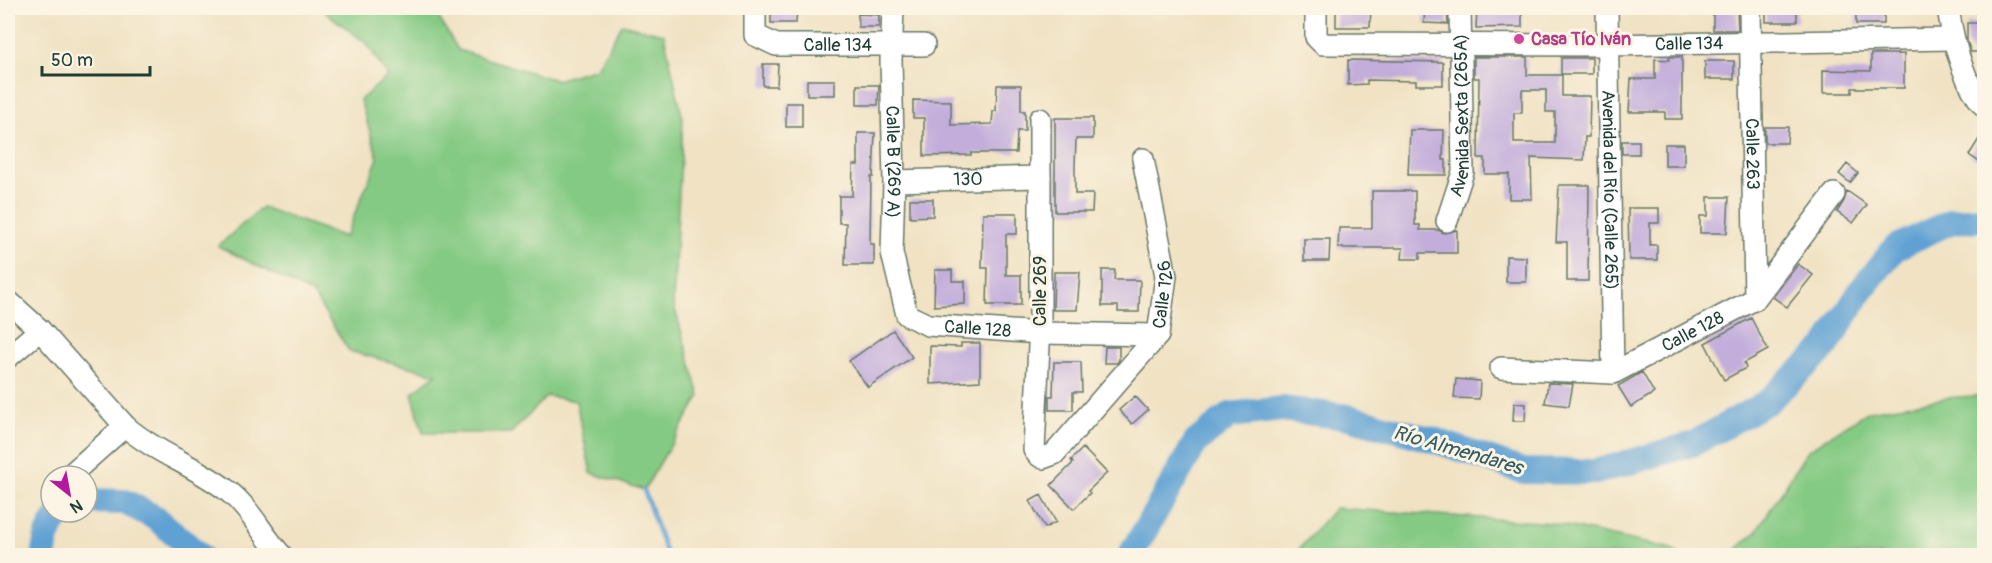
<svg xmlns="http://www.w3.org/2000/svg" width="1992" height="563" font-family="Pangolin,sans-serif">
<rect width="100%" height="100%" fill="#fcf5e5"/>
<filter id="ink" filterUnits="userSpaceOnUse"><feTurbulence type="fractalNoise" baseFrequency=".0167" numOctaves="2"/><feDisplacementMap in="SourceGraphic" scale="12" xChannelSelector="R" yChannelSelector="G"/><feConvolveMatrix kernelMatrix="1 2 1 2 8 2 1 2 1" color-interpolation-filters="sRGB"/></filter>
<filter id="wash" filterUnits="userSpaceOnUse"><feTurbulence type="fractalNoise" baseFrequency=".008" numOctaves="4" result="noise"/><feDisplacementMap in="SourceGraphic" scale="24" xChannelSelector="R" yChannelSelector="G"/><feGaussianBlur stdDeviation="1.35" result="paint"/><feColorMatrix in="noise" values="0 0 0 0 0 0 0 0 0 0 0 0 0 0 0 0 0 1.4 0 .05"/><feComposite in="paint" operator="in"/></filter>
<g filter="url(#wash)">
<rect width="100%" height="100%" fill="#f0e2c3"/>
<path fill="#85ca84" stroke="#52845c" stroke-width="1.5" d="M320,8H433L458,50L556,80L597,68L622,24L664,34L683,120L673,302L700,396L644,490L591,473L576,401L547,396L511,433H423L412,393L436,374L349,351L313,294L218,246L262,207L345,237L378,158L360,100L388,76L366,43Z
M1984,395V555H1730L1756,532L1808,450L1869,411L1947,398Z
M1335,508L1553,523L1672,549L1680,555H1294Z"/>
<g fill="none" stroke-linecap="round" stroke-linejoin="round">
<path stroke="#5fa1d3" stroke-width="4.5" d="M644,490L667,556"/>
<path stroke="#5fa1d3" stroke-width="26" d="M87,501L125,502L156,518L200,556
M44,556C44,541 52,519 64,512
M1130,556L1196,442L1230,415L1282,409L1348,417L1434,440L1523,471L1595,472L1693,444L1767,402L1825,348L1862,289L1895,248L1952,221L1984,219"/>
</g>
<g id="blocks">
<path fill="#c2addb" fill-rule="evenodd" d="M1336,8H1371L1370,27H1336Z
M1425,8H1447L1448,24L1424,23Z
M1477,8H1522V27L1476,28Z
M1766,8H1797V22H1766Z
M1856,8H1884V24H1856Z
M771,9H797L796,23H771Z
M1713,10L1737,11L1738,30H1713Z
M858,14L879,15V27H858Z
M1967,23H1983V52H1971L1967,41Z
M1871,54H1904V88H1852V93H1823V70L1871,71Z
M1474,57H1527V75H1562V96H1590L1589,137H1585L1584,160L1531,158L1532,199H1509V174H1485V158H1478L1479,78H1474ZM1522,90H1546V112H1555V143H1514V113H1522Z
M1669,57H1682V119H1665V112H1629L1631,79H1655V59L1669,60Z
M1561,58H1592V74H1561Z
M1348,60L1443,62V85H1416V81L1367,80V84L1348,85Z
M1705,61H1734V79H1705Z
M763,64H778L777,86H763Z
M807,80H835V95H807Z
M857,85H879L878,105H857Z
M997,85H1021V111H1025V131H1017L1016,153H971V155L924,156V118H913V100L951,101V125L992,124L993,111H996Z
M786,103H802V127H786Z
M1055,118H1093V139H1076L1075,166V194H1093L1092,212H1055Z
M1765,127H1788L1787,143H1765Z
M1410,130H1444L1443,160H1446V175H1408Z
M1984,131V165L1969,155Z
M858,133H875L873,177H871L870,244H874V265H845L846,223H839V196H852L853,165H858Z
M1622,141H1639V154H1622Z
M1665,144H1684V166H1665Z
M1847,164L1858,173L1850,183L1839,174Z
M1559,185H1589L1588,281H1567V242H1556Z
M1372,191H1415V225H1420V230H1438L1444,233L1457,230V253H1420V259H1402L1403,248H1338L1339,228H1372Z
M1847,191L1867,205L1853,223L1837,212L1844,201Z
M1708,197H1729L1727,233H1700V216H1708Z
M910,199H933V216L910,217Z
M1628,208H1659V223H1650V245H1657V260H1629Z
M983,213H1017V234H1006V275H1021V305H987L988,268H982Z
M1304,239H1330L1329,261H1304Z
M1506,256L1526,257V282H1506Z
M1798,264L1813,275L1787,307L1773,297Z
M935,270H952V281H965V304L934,306Z
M1102,270H1115L1114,280H1140L1139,312H1118V306H1102Z
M1054,272H1080L1077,310H1053Z
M1751,318L1768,350L1744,363L1746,368L1724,380L1705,343Z
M893,330L912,357L868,387L849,361Z
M961,343H980V381L930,384V346L961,347Z
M1105,347H1119V360L1117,363H1104Z
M1054,362H1081L1082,392H1073V410H1049V396H1053Z
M1642,372L1654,393L1631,407L1618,386Z
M1456,379L1480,381L1479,399L1454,398Z
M1548,383L1573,384L1569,406L1545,403Z
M1135,396L1148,410L1132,424L1119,410Z
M1514,403L1526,404L1525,421H1513Z
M1083,448L1107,473L1088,491L1090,493L1074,509L1051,485L1073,463L1071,460Z
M1041,495L1056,522L1045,528L1030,501Z"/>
</g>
</g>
<g filter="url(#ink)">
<use href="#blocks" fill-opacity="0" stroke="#687766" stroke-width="1.5"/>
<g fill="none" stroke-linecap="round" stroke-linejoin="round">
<defs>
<g id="minor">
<path id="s1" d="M755,8V35L776,45H924"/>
<path id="s2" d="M893,8L891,60L894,181L892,253L907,315L928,325L1040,333L1158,335"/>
<path id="s3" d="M1316,8V37L1323,44L1607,45L1952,39"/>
<path id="s4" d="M1607,8L1613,373"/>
<path id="s5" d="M1750,8L1755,299"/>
<path d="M1948,8C1953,42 1962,80 1984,106"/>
<path id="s6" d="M1040,119V324L1034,450L1038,455L1043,458L1054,454L1158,335L1166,276L1143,159"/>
<path id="s7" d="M894,181L1040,177"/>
<path id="s8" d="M1447,221L1463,172L1460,8"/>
<path d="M8,301L40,330L125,426C156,453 196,466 228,491C251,509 262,535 282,556"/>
<path d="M8,357L40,330"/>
<path id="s9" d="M1501,368L1613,373L1755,299L1834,194"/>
<path d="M69,476L125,426"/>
</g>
</defs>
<use href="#minor" stroke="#687766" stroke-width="24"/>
<use href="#minor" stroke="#fff" stroke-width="21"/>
</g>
</g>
<circle fill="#d1479c" stroke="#fcf5e5" stroke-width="2" cx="1519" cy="39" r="6"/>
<g text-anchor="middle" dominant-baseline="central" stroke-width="6" stroke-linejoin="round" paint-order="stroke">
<g font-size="18" font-weight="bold" fill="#b23c85" stroke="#fcf5e5" text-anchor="start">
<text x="1531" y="39">Casa Tío Iván</text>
</g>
<g font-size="18" fill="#1f3d34" stroke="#fcf5e5">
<text stroke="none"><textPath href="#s3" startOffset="405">Calle 134</textPath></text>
<text stroke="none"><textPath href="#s1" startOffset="112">Calle 134</textPath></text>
<text stroke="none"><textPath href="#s8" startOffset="108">Avenida Sexta (265A)</textPath></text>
<text stroke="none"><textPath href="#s5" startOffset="146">Calle 263</textPath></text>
<text stroke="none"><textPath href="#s2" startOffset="154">Calle B (269 A)</textPath></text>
<text stroke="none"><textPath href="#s7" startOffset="74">130</textPath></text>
<text stroke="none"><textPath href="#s4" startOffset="182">Avenida del Río (Calle 265)</textPath></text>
<text transform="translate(1040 291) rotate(-90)">Calle 269</text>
<text stroke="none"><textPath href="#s6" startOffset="554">Calle 126</textPath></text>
<text stroke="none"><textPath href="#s2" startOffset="382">Calle 128</textPath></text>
<text stroke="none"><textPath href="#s9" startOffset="202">Calle 128</textPath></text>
</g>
<g font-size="20" font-style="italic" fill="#325b64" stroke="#fcf5e5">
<text transform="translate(1458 450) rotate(16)">Río Almendares</text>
</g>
</g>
<rect width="1992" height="563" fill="none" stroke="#fcf5e5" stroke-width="30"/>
<g transform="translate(69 494) rotate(149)"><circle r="28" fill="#fcf5e5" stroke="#a4ab9e" stroke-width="1.5"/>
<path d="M0-4.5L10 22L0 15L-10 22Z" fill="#b5179e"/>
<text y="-9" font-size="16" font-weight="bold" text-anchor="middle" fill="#1f3d34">N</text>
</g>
<path d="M42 66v9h108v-9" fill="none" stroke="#1f3d34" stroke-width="3"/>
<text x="51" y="66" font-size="18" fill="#1f3d34" stroke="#fcf5e5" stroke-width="4.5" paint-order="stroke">50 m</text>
</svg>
